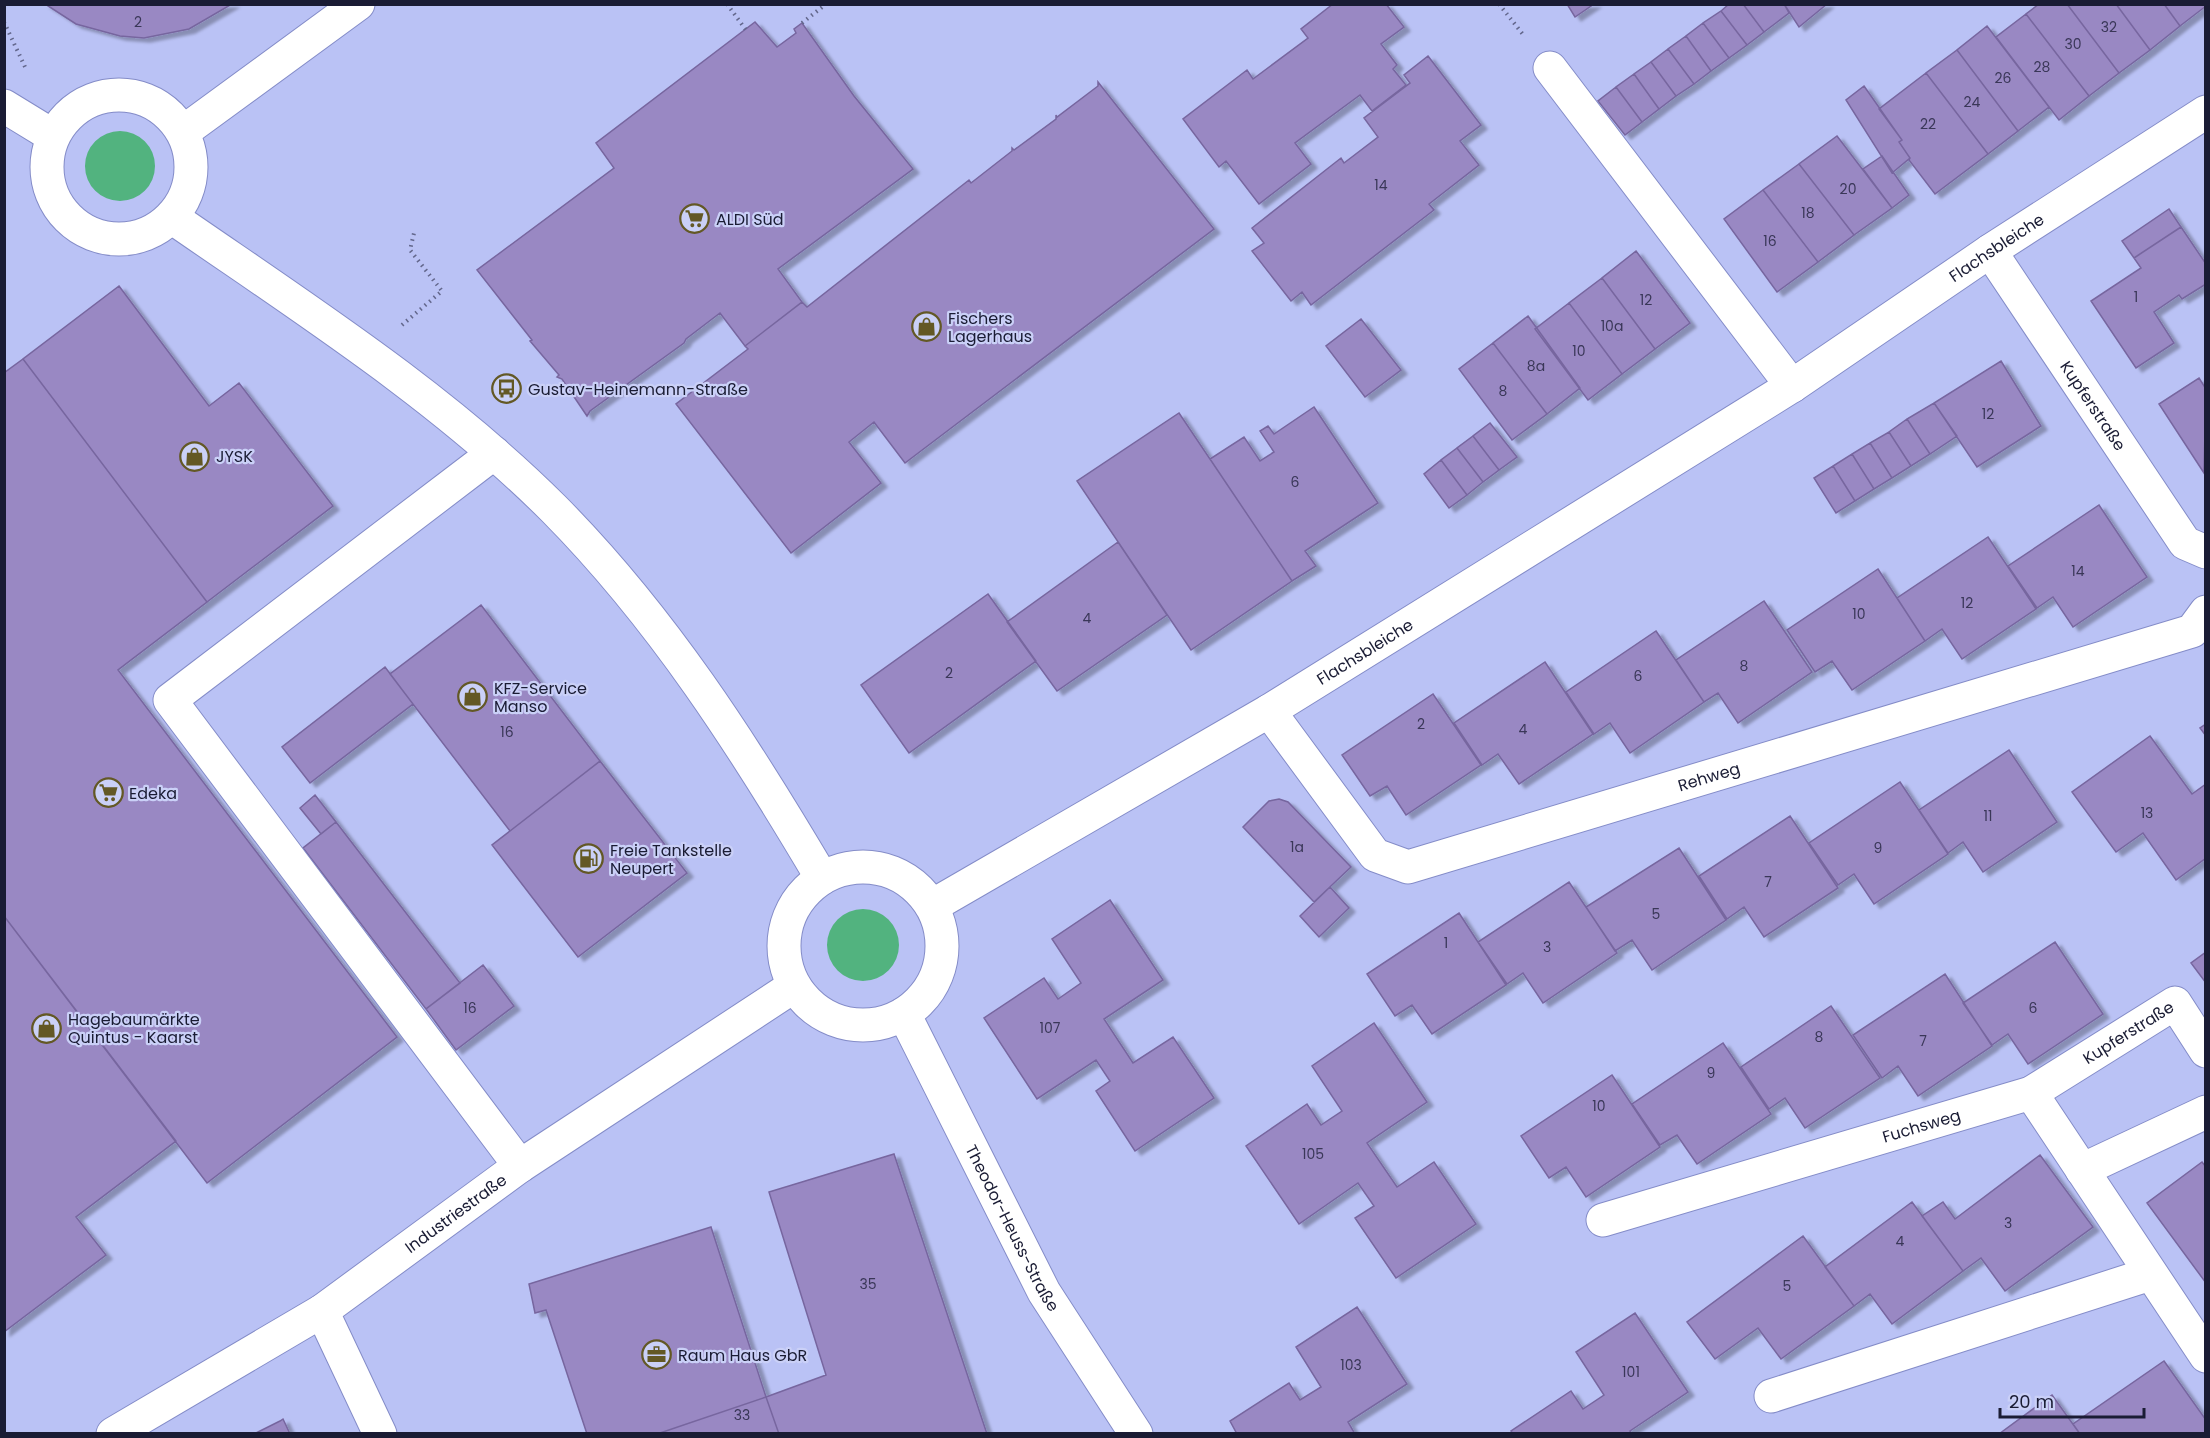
<svg xmlns="http://www.w3.org/2000/svg" width="2210" height="1438" font-family="Poppins,sans-serif">
<defs>
<filter id="shadow"><feDropShadow dx="6" dy="4" stdDeviation="1.5" flood-color="#0004"/></filter>
</defs>
<rect width="100%" height="100%" fill="#bac2f5"/>
<path fill="#52b37f" d="M85 166a35 35 0 1 1 70 0a35 35 0 1 1-70 0Z
M827 945a36 36 0 1 1 72 0a36 36 0 1 1-72 0Z"/>
<path fill="#9988c3" stroke="#77669f" stroke-width="1.5" filter="url(#shadow)" d="M45,4H232L189,29L144,38L120,36L76,24Z
M1333,4H1386L1404,27L1381,44L1397,65L1393,69L1406,85L1372,111L1360,95L1295,143L1311,164L1259,204L1226,161L1219,167L1183,119L1247,70L1253,79L1308,38L1301,29Z
M1567,4H1594L1575,17Z
M1729,4H1743L1764,32L1747,45L1721,11Z
M1743,4H1784L1789,13L1764,32Z
M1784,4H1827L1799,27Z
M2039,4H2067L2119,73L2089,96L2026,14Z
M2067,4H2116L2150,50L2119,73Z
M2116,4H2164L2180,26L2150,50Z
M2164,4H2206V6L2180,26Z
M1721,11L1747,45L1729,58L1703,23Z
M2026,14L2089,96L2059,120L1996,37Z
M755,22L777,47L796,33L794,29L802,23L854,96L913,169L778,269L802,302L745,346L720,313L686,339L684,343L590,411L587,416L562,379L557,377L559,375L530,341L532,340L477,270L614,168L596,143Z
M1703,23L1729,58L1711,71L1686,36Z
M1987,26L2049,107L2018,131L1957,50Z
M1686,36L1711,71L1694,84L1668,49Z
M1668,49L1694,84L1676,96L1651,62Z
M1957,50L2018,131L1988,154L1926,73Z
M1428,56L1481,125L1460,141L1479,165L1429,204L1434,210L1311,305L1302,292L1291,301L1252,251L1264,243L1252,228L1341,158L1344,163L1378,137L1364,118L1410,83L1404,75Z
M1651,62L1676,96L1659,109L1634,74Z
M1926,73L1988,154L1935,194L1909,160L1910,158L1899,142L1902,140L1879,109Z
M1634,74L1659,109L1642,122L1616,87Z
M1098,82L1214,229L905,463L874,422L849,442L881,483L791,553L676,404L748,349L745,346L802,302L807,307L969,180L971,183L1012,151V148L1014,150L1056,119V115L1057,117L1098,86Z
M1864,86L1902,140L1899,142L1910,158L1892,173L1846,100Z
M1616,87L1642,122L1625,135L1598,101Z
M1837,136L1892,208L1854,235L1799,164Z
M1882,156L1909,195L1892,208L1863,169Z
M1799,164L1854,235L1818,262L1763,190Z
M1763,190L1818,262L1777,292L1724,219Z
M2169,209L2181,227L2134,258L2122,241Z
M2181,227L2206,264V284L2182,299L2179,295L2154,312L2174,343L2136,368L2091,301L2141,268L2134,258Z
M1636,251L1690,323L1655,349L1602,278Z
M1602,278L1655,349L1622,374L1569,303Z
M119,286L209,406L239,383L333,506L207,602L23,359Z
M1569,303L1622,374L1588,400L1535,329Z
M1528,316L1580,388L1547,414L1493,343Z
M1361,319L1401,370L1365,397L1326,346Z
M1493,343L1547,414L1512,440L1459,369Z
M23,359L207,602L118,670L397,1037L207,1183L4,916V373Z
M2001,361L2041,426L1977,467L1934,403Z
M2199,378L2206,389L2204,473L2159,404Z
M1934,403L1957,436L1930,454L1907,419Z
M1314,407L1378,503L1305,551L1316,566L1292,581L1210,459L1244,437L1260,461L1274,452L1260,431L1268,426L1274,434Z
M1179,413L1292,581L1191,650L1077,481Z
M1907,419L1930,454L1911,466L1889,432Z
M1490,423L1517,457L1499,470L1473,436Z
M1889,432L1911,466L1892,478L1870,443Z
M1473,436L1499,470L1483,482L1457,448Z
M1870,443L1892,478L1874,489L1852,454Z
M1457,448L1483,482L1467,495L1441,460Z
M1852,454L1874,489L1855,501L1833,466Z
M1441,460L1467,495L1449,508L1424,474Z
M1833,466L1855,501L1836,513L1814,478Z
M2099,505L2147,577L2073,627L2053,597L2037,608L2008,566Z
M1988,537L2036,609L1962,659L1942,629L1925,641L1897,598Z
M1118,542L1167,615L1057,691L1007,622Z
M1878,569L1925,641L1852,690L1832,661L1815,672L1787,630Z
M988,594L1036,661L909,753L861,685Z
M1764,601L1812,672L1738,723L1718,693L1704,702L1676,660Z
M481,605L600,761L510,831L390,674Z
M1656,631L1704,702L1630,753L1610,723L1594,734L1566,692Z
M1545,662L1593,734L1519,784L1498,754L1482,765L1454,723Z
M385,667L413,704L310,783L282,747Z
M1433,694L1481,765L1406,815L1387,786L1370,796L1342,755Z
M2206,724V736L2200,728Z
M2150,736L2192,794L2206,784V858L2176,880L2143,833L2116,852L2072,792Z
M2009,750L2057,822L1983,872L1963,842L1948,853L1919,810Z
M600,761L687,873L578,957L492,845Z
M1900,782L1948,854L1874,904L1854,874L1838,885L1809,843Z
M315,795L336,822L321,834L300,808Z
M1279,799L1288,802L1351,867L1314,902L1243,827L1269,801Z
M1790,816L1838,888L1764,937L1744,907L1727,919L1699,876Z
M336,822L460,983L426,1009L303,848Z
M1679,848L1726,920L1652,970L1632,940L1615,951L1586,907Z
M1569,882L1617,953L1543,1003L1523,973L1507,984L1478,942Z
M1330,887L1349,908L1319,937L1300,916Z
M1110,900L1163,980L1104,1019L1133,1063L1173,1037L1214,1098L1135,1151L1096,1091L1110,1081L1096,1060L1037,1099L984,1018L1044,978L1058,999L1081,983L1052,939Z
M1459,913L1506,985L1432,1034L1412,1005L1395,1016L1367,974Z
M4,916L176,1141L76,1217L106,1255L4,1332Z
M2055,942L2103,1014L2028,1064L2008,1034L1992,1045L1963,1003Z
M2206,952V983L2191,963Z
M483,965L514,1006L456,1050L426,1009Z
M1945,974L1992,1046L1918,1096L1898,1066L1882,1078L1853,1035Z
M1831,1006L1880,1078L1805,1128L1785,1098L1769,1109L1741,1067Z
M1374,1023L1427,1102L1367,1143L1397,1187L1434,1162L1476,1224L1396,1278L1355,1218L1374,1206L1358,1183L1299,1224L1246,1146L1307,1104L1321,1125L1342,1111L1312,1066Z
M1723,1043L1771,1114L1697,1164L1677,1135L1660,1145L1632,1104Z
M1612,1075L1660,1147L1586,1197L1566,1167L1549,1178L1521,1136Z
M894,1154L987,1434H779L766,1397L826,1375L769,1192Z
M2040,1155L2093,1227L2005,1291L1981,1258L1963,1271L1922,1216L1943,1202L1955,1219Z
M2202,1162L2206,1167V1283L2147,1203Z
M1912,1202L1963,1271L1892,1324L1870,1294L1854,1306L1825,1267Z
M711,1227L766,1397L657,1434H587L546,1310L535,1313L529,1284Z
M1803,1236L1854,1306L1781,1359L1758,1328L1715,1359L1687,1322Z
M1357,1307L1407,1384L1348,1422L1355,1434H1237L1230,1421L1289,1383L1300,1400L1321,1387L1296,1347Z
M1635,1313L1688,1392L1630,1431L1631,1434H1513L1511,1431L1571,1391L1583,1409L1604,1395L1576,1352Z
M2164,1361L2206,1420V1434H2080L2073,1424Z
M2052,1395L2080,1434H1999Z
M766,1397L779,1434H657Z
M283,1419L290,1434H254L280,1421Z"/>
<g fill="none" stroke-linecap="round" stroke-linejoin="round">
<defs>
<g id="minor">
<path d="M1550,68L1792,386"/>
<circle cx="119" cy="167" r="72"/>
<path d="M4,106L53,136"/>
<path d="M183,132L358,4"/>
<path d="M173,218C303,308 441,396 554,509C662,618 744,746 822,878"/>
<path id="s1" d="M1990,251L2185,543L2206,552"/>
<path d="M494,453L170,700L520,1166"/>
<path id="s2" d="M1269,711L1375,855L1408,867L2192,631L2206,612"/>
<circle cx="863" cy="946" r="79"/>
<path id="s3" d="M932,906L1269,711L1792,386L1990,251L2206,112"/>
<path id="s4" d="M904,1014L1044,1292L1136,1434"/>
<path d="M2031,1093L2206,1356"/>
<path d="M2082,1170L2206,1112"/>
<path id="s5" d="M1603,1220L2031,1093L2175,1003L2206,1051"/>
<path d="M322,1311L380,1434"/>
<path d="M1771,1396L2150,1274"/>
<path id="s6" d="M113,1434L322,1311L520,1166L794,986"/>
</g>
</defs>
<use href="#minor" stroke="#848cc8" stroke-width="35"/>
<path stroke="#63678c" stroke-width="4" stroke-dasharray="1.5 4.5" stroke-linecap="butt" d="M727,4L746,30
M1499,4L1525,37
M4,22L26,69
M802,23L826,4
M402,325L442,291L410,250L414,233"/>
<use href="#minor" stroke="#fff" stroke-width="33"/>
</g>
<defs>
<symbol id="supermarket-ring" viewBox="-11 -11 22 22"><circle r="9.5" fill="#cad0f7" stroke="#635825" stroke-width="1.5"/><path d="M-6-5.5h2.5l.6 2H6L4.5 2H-2.5L-4.4-4H-6ZM-1.5 3.2a1.3 1.3 0 1 0 .1 0ZM3 3.2a1.3 1.3 0 1 0 .1 0Z" fill="#635825"/></symbol>
<symbol id="shop-ring" viewBox="-11 -11 22 22"><circle r="9.5" fill="#cad0f7" stroke="#635825" stroke-width="1.5"/><path d="M-5-2.5h2.3a2.7 3.5 0 0 1 5.4 0H5L5.5 6h-11ZM-1.5-2.5h3a1.5 2.3 0 0 0-3 0Z" fill="#635825"/></symbol>
<symbol id="bus-ring" viewBox="-11 -11 22 22"><circle r="9.5" fill="#cad0f7" stroke="#635825" stroke-width="1.5"/><path d="M-5-6H5V4H4V6H2V4H-2V6H-4V4H-5ZM-3.5-4V0h7V-4ZM-3.5 1.2v1.5H-2V1.2ZM2 1.2v1.5H3.5V1.2Z" fill="#635825"/></symbol>
<symbol id="fuel-ring" viewBox="-11 -11 22 22"><circle r="9.5" fill="#cad0f7" stroke="#635825" stroke-width="1.5"/><path d="M-5.5-6h7V0h2V4h1.3V-2.5L3-4.5l.8-.8L6-3V5H2.5V1h-1V6h-7ZM-4.2-4.7v3.2H.2V-4.7Z" fill="#635825"/></symbol>
<symbol id="office-ring" viewBox="-11 -11 22 22"><circle r="9.5" fill="#cad0f7" stroke="#635825" stroke-width="1.5"/><path d="M-6-3h4V-5.5h4V-3h4V5H-6ZM-1-4.5V-3h2v-1.5ZM-6 0V1H6V0Z" fill="#635825"/></symbol>
</defs>
<g fill-rule="evenodd">
<use href="#supermarket-ring" x="678" y="202" width="33" height="33"/>
<use href="#shop-ring" x="910" y="310" width="33" height="33"/>
<use href="#bus-ring" x="490" y="372" width="33" height="33"/>
<use href="#shop-ring" x="178" y="440" width="33" height="33"/>
<use href="#shop-ring" x="456" y="680" width="33" height="33"/>
<use href="#supermarket-ring" x="92" y="776" width="33" height="33"/>
<use href="#fuel-ring" x="572" y="842" width="33" height="33"/>
<use href="#shop-ring" x="30" y="1012" width="33" height="33"/>
<use href="#office-ring" x="640" y="1338" width="33" height="33"/>
</g>
<g text-anchor="middle" dominant-baseline="central" stroke-width="4.5" stroke-linejoin="round" paint-order="stroke">
<g font-size="14" fill="#3a3758">
<text x="138" y="22">2</text>
<text x="2109" y="27">32</text>
<text x="2073" y="44">30</text>
<text x="2042" y="67">28</text>
<text x="2003" y="78">26</text>
<text x="1972" y="102">24</text>
<text x="1928" y="124">22</text>
<text x="1381" y="185">14</text>
<text x="1848" y="189">20</text>
<text x="1808" y="213">18</text>
<text x="1770" y="241">16</text>
<text x="2136" y="297">1</text>
<text x="1646" y="300">12</text>
<text x="1612" y="326">10a</text>
<text x="1579" y="351">10</text>
<text x="1536" y="366">8a</text>
<text x="1503" y="391">8</text>
<text x="1988" y="414">12</text>
<text x="1295" y="482">6</text>
<text x="2078" y="571">14</text>
<text x="1967" y="603">12</text>
<text x="1859" y="614">10</text>
<text x="1087" y="618">4</text>
<text x="1744" y="666">8</text>
<text x="949" y="673">2</text>
<text x="1638" y="676">6</text>
<text x="1421" y="724">2</text>
<text x="1523" y="729">4</text>
<text x="507" y="732">16</text>
<text x="2147" y="813">13</text>
<text x="1988" y="816">11</text>
<text x="1297" y="847">1a</text>
<text x="1878" y="848">9</text>
<text x="1768" y="882">7</text>
<text x="1656" y="914">5</text>
<text x="1446" y="943">1</text>
<text x="1547" y="947">3</text>
<text x="470" y="1008">16</text>
<text x="2033" y="1008">6</text>
<text x="1050" y="1028">107</text>
<text x="1819" y="1037">8</text>
<text x="1923" y="1041">7</text>
<text x="1711" y="1073">9</text>
<text x="1599" y="1106">10</text>
<text x="1313" y="1154">105</text>
<text x="2008" y="1223">3</text>
<text x="1900" y="1241">4</text>
<text x="868" y="1284">35</text>
<text x="1787" y="1286">5</text>
<text x="1351" y="1365">103</text>
<text x="1631" y="1372">101</text>
<text x="742" y="1415">33</text>
</g>
<g font-size="16" fill="#1a1c34" stroke="#cad0f7" text-anchor="start">
<text x="716" y="219">ALDI Süd</text>
<text x="948" y="318">Fischers<tspan x="948" dy="18">Lagerhaus</tspan></text>
<text x="528" y="389">Gustav-Heinemann-Straße</text>
<text x="216" y="456">JYSK</text>
<text x="494" y="688">KFZ-Service<tspan x="494" dy="18">Manso</tspan></text>
<text x="129" y="793">Edeka</text>
<text x="610" y="850">Freie Tankstelle<tspan x="610" dy="18">Neupert</tspan></text>
<text x="68" y="1019">Hagebaumärkte<tspan x="68" dy="18">Quintus - Kaarst</tspan></text>
<text x="678" y="1355">Raum Haus GbR</text>
</g>
<g font-size="16" fill="#1a1c34" stroke="#cad0f7">
<text stroke="none"><textPath href="#s3" startOffset="1252">Flachsbleiche</textPath></text>
<text stroke="none"><textPath href="#s1" startOffset="186">Kupferstraße</textPath></text>
<text stroke="none"><textPath href="#s3" startOffset="502">Flachsbleiche</textPath></text>
<text stroke="none"><textPath href="#s2" startOffset="528">Rehweg</textPath></text>
<text stroke="none"><textPath href="#s5" startOffset="561">Kupferstraße</textPath></text>
<text stroke="none"><textPath href="#s5" startOffset="332">Fuchsweg</textPath></text>
<text stroke="none"><textPath href="#s6" startOffset="408">Industriestraße</textPath></text>
<text stroke="none"><textPath href="#s4" startOffset="240">Theodor-Heuss-Straße</textPath></text>
</g>
</g>
<rect width="2210" height="1438" fill="none" stroke="#1a1c34" stroke-width="12"/>
<path d="M2000 1408v9h144v-9" fill="none" stroke="#1a1c34" stroke-width="3"/>
<text x="2009" y="1408" font-size="18" fill="#1a1c34" stroke="#cad0f7" stroke-width="4.5" paint-order="stroke">20 m</text>
</svg>
